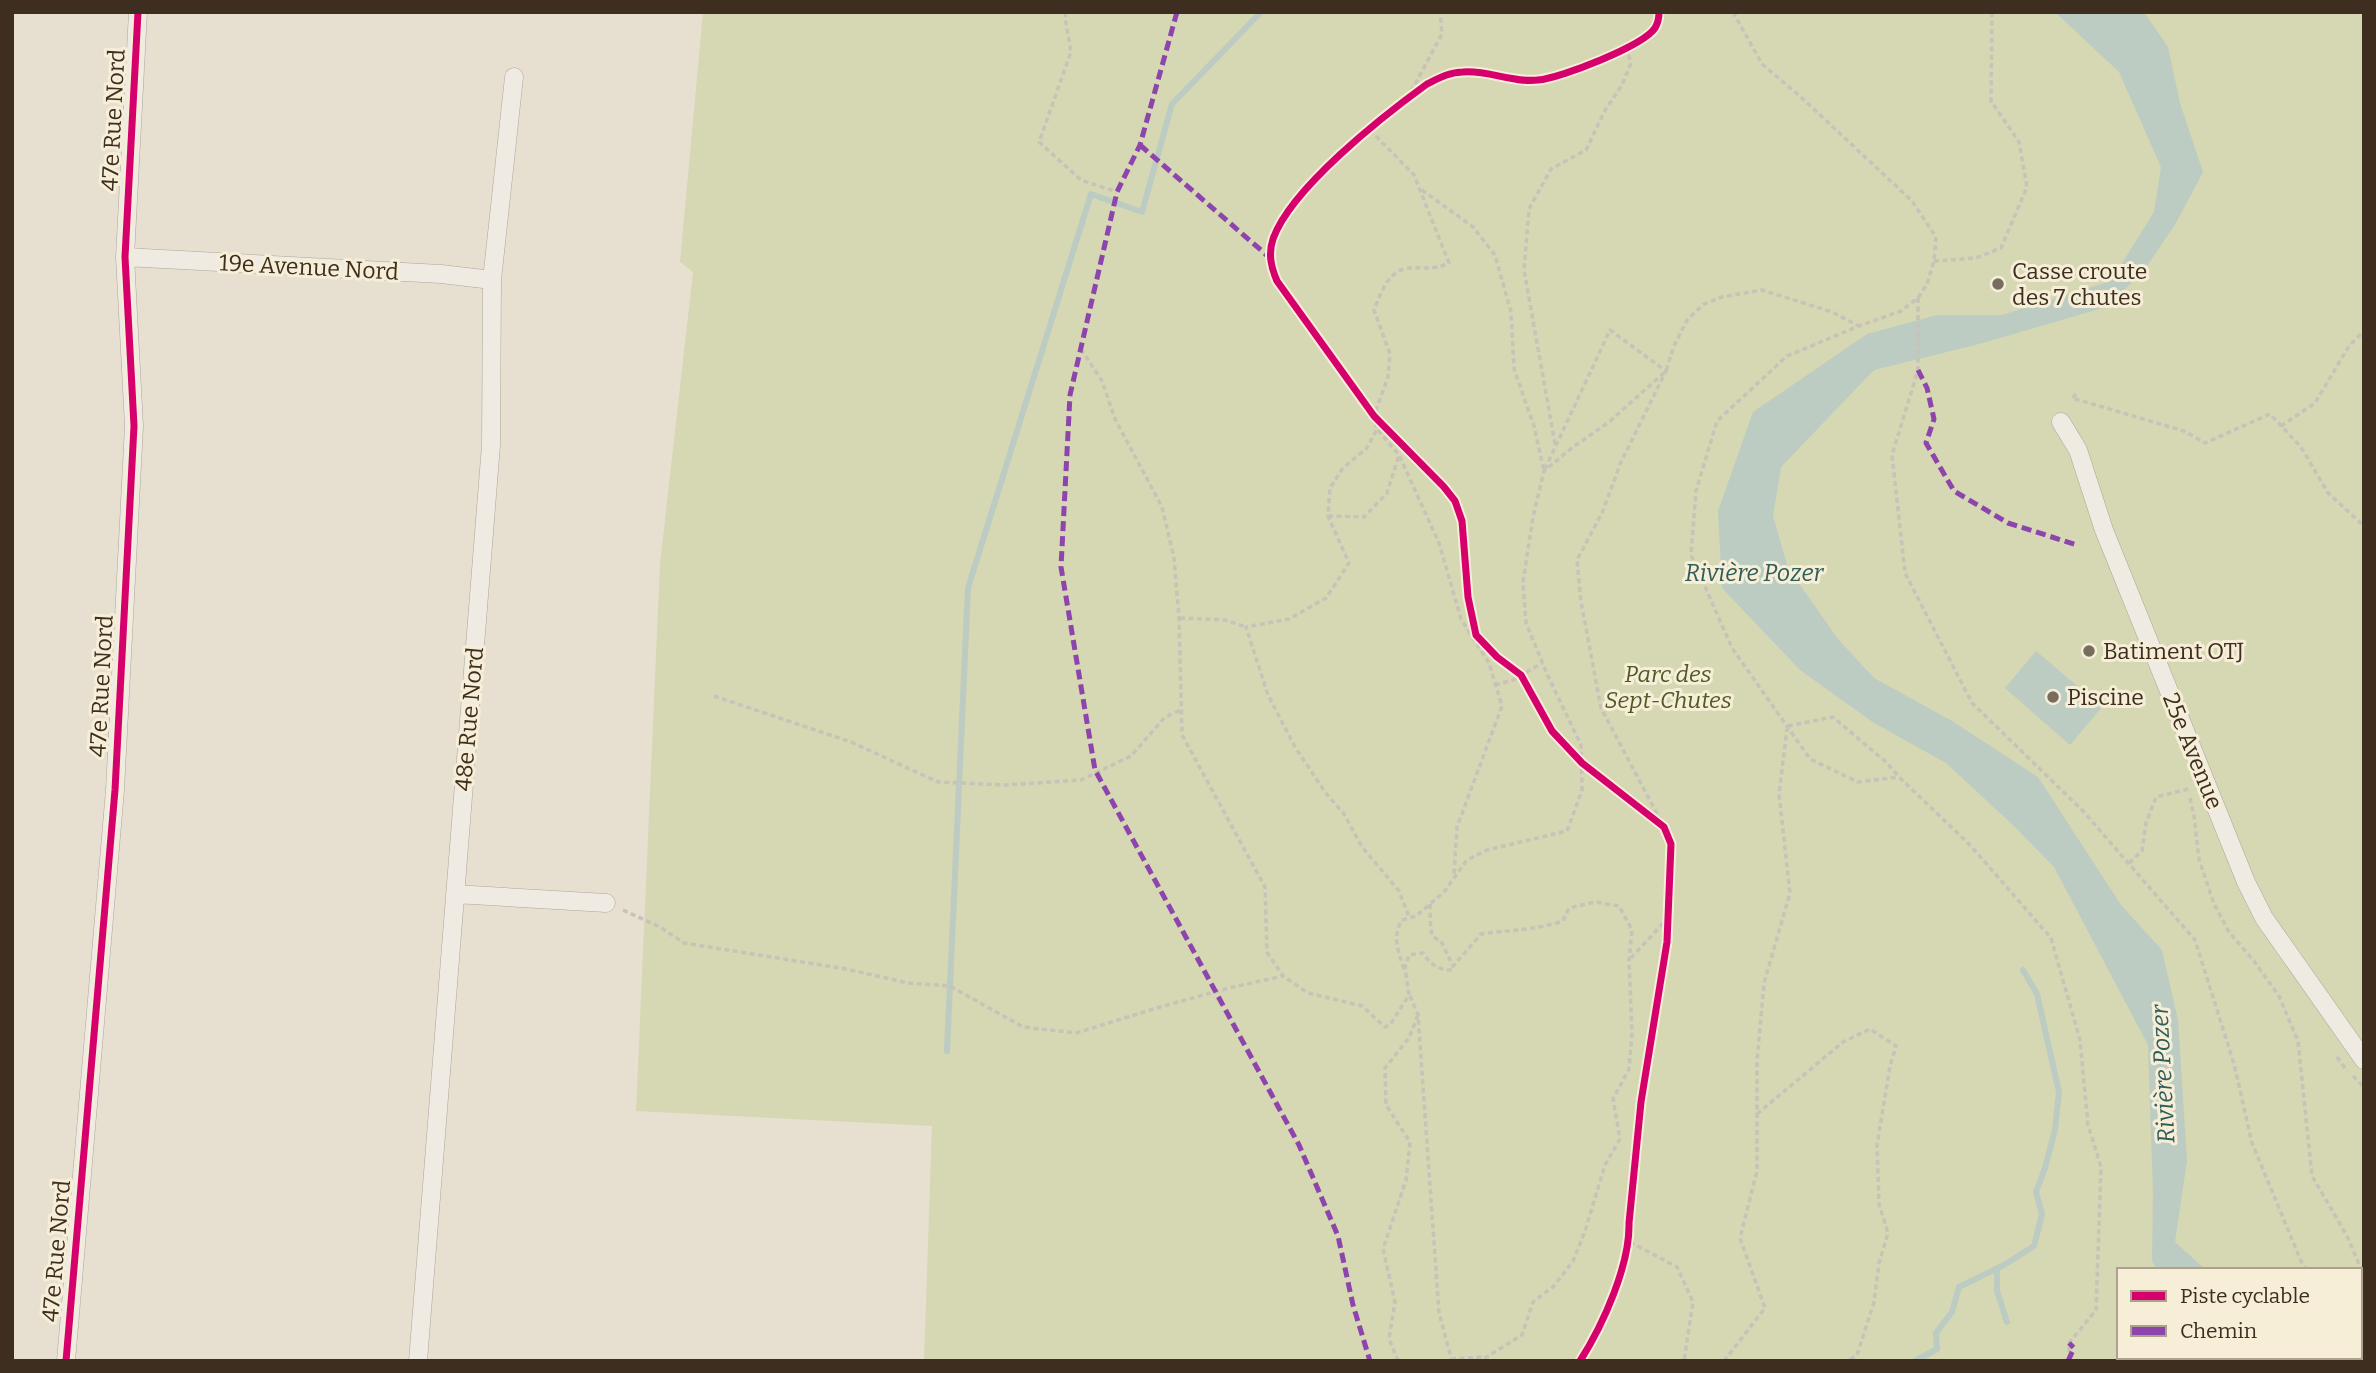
<svg xmlns="http://www.w3.org/2000/svg" width="2376" height="1373" font-family="Bitter,serif">
<rect width="100%" height="100%" fill="#e7e0d1"/>
<path fill="#d6d7b3" fill-rule="evenodd" d="M703,12H2364V1361H924L932,1126L636,1111L660,564L693,272L680,262ZM2119,1270H2360V1357H2119Z"/>
<path fill="#bcccc2" d="M2055,12H2144L2168,47L2180,103L2203,172L2176,223L2143,272L2106,307L1983,343L1874,370L1781,467L1773,516L1788,568L1838,639L1874,678L1952,721L2038,777L2121,905L2162,950L2178,1020L2187,1160L2175,1242L2206,1270H2157L2152,1261L2153,1193L2148,1045L2054,867L2015,827L1946,763L1874,723L1800,670L1722,588L1718,511L1753,412L1867,334L1937,315H2002L2111,281L2154,212L2161,167L2119,72Z
M2036,651L2102,707L2070,745L2005,688Z"/>
<g fill="none" stroke-linecap="round" stroke-linejoin="round">
<path stroke="#bcccc2" stroke-width="6" d="M947,1051L968,588L1091,194L1142,212L1172,104L1261,12
M1997,1269V1291L2007,1322
M1915,1361L1937,1349L1936,1333L1952,1312L1959,1287L2004,1265L2034,1246L2042,1214L2036,1192L2045,1168L2055,1130L2059,1092L2037,994L2023,970"/>
<defs>
<path id="street" d="M125,257L441,274L492,280
M2061,422L2078,450L2104,530L2246,882L2264,918L2364,1060
M455,894L606,903
M66,1361L115,790L134,426L125,257L138,12
M418,1361L491,445L492,280L514,77"/>
</defs>
<use href="#street" stroke="#ada599" stroke-width="19"/>
<path stroke="#c8c2b9" stroke-width="3.5" stroke-dasharray="5 3.5" stroke-linecap="butt" d="M1066,12L1065,17L1071,52L1039,142L1081,180L1117,192
M1733,12L1762,64L1802,98L1912,201L1936,237L1934,261L1927,284L1918,298L1901,311L1859,326L1787,356L1717,421L1696,491L1691,555L1732,648L1810,759L1858,782L1899,777
M1407,99L1442,34L1440,12
M1370,130L1414,175L1449,263C1431,272 1420,265 1404,269C1387,274 1380,295 1374,310L1390,354L1388,377L1374,416L1377,429L1367,448L1343,468L1330,488L1328,516L1349,563L1326,598L1289,619L1246,627L1268,695L1295,747L1325,792L1344,814L1362,847L1399,891L1409,917
M1422,190L1473,227L1495,255L1511,312L1514,369L1534,426L1544,471
M1934,261L1976,258L2001,248L2027,187L2019,142L1991,101L1992,13
M1918,298V370L1892,455L1905,573L1972,703L2083,811L2195,940L2234,1064L2252,1143L2301,1261L2307,1270
M1081,349L1102,381L1115,419L1162,507L1174,558L1179,618L1182,735L1265,887L1267,952L1283,976L1308,993L1362,1006L1385,1027L1390,1025L1409,995L1405,968L1409,955L1423,953C1430,964 1439,971 1453,970V966L1481,934C1509,930 1536,930 1563,921L1569,908L1595,902L1619,906L1632,930L1629,960L1632,1033L1629,1069L1613,1099L1620,1139L1605,1165L1585,1231L1573,1261L1554,1286L1533,1302L1522,1335L1480,1361
M2076,394L2072,398L2184,431L2205,443L2270,414L2301,447L2328,493L2364,526
M2281,426L2315,403L2349,346L2364,331
M1378,430L1399,455L1439,543L1461,619L1489,663L1502,706L1457,827L1454,874
M1555,444L1524,270L1529,209L1551,169L1586,150L1604,112L1622,85L1631,63L1626,47
M1545,469L1610,330L1666,371L1621,462L1602,513L1577,560L1581,602L1601,708L1664,827
M1328,516L1364,517L1387,493L1399,455
M1180,618L1225,620L1246,627
M1495,685L1513,680L1542,663
M714,696L851,742L938,782L1006,785L1081,780L1131,756L1165,717L1181,710
M1788,726L1833,717L1886,762L1899,777L1970,845L2051,938L2080,1040L2088,1125L2101,1167L2096,1310L2069,1343V1361
M2190,798L2194,816L2199,859L2214,904L2229,932L2254,961L2279,996L2298,1041L2312,1176L2347,1236L2364,1276
M2129,863L2142,851L2146,823L2156,797L2188,789
M1430,904C1431,916 1429,927 1433,937L1441,941L1453,966
M623,910L660,927L684,943L846,969L908,983L950,986L1023,1027L1076,1033L1160,1007L1229,988L1283,976
M1631,958L1668,918
M1404,969C1398,951 1392,937 1402,920L1416,916L1444,892L1467,860L1487,850L1567,831L1582,790L1581,745L1548,676L1526,623L1523,582L1533,517L1544,471L1573,447L1609,422L1666,371L1674,346L1687,320L1704,304L1722,297L1762,290L1832,312L1859,326
M1410,996L1418,1015L1439,1313L1452,1361
M2337,1057L2347,1071
M2353,1076L2364,1087
M1757,1114L1843,1042L1870,1029L1896,1046L1890,1066L1877,1145L1879,1204L1888,1233L1879,1263L1874,1302L1857,1355L1848,1361
M1630,1242L1677,1267L1693,1302L1684,1361
M2345,1357V1361
M1451,1359L1483,1357
M1398,1361L1389,1339L1395,1302L1383,1249L1406,1180L1410,1142L1386,1105L1385,1068L1409,1038L1418,1015
M1724,1361L1765,1308L1740,1238L1757,1171V1061L1764,983L1790,893L1779,794L1787,729"/>
<use href="#street" stroke="#efebe3" stroke-width="18"/>
<path stroke="#8e44ad" stroke-width="5" stroke-dasharray="10 5" stroke-linecap="butt" d="M1177,12L1140,145L1117,192L1070,395L1061,567L1095,770L1299,1145L1338,1236L1353,1305L1370,1361
M1140,145L1270,258
M1918,370L1927,388L1934,419L1926,443L1954,491L2008,523L2077,545
M2068,1361L2074,1348L2069,1343"/>
<defs>
<path id="cycleway" d="M66,1361L115,790L134,426L125,257L138,12
M1580,1361C1603,1325 1630,1265 1629,1223L1641,1102L1667,942L1671,844L1664,827L1582,763L1552,731L1521,675L1497,657L1476,635L1468,597L1462,521L1455,501L1444,487L1374,416L1277,281C1271,267 1268,254 1273,239C1291,188 1383,116 1427,84C1439,78 1450,72 1463,72C1488,70 1513,83 1538,80C1561,78 1643,46 1655,28C1658,23 1659,17 1659,12"/>
</defs>
<use href="#cycleway" stroke="#f7eed8" stroke-width="11"/>
<use href="#cycleway" stroke="#d6006c" stroke-width="7"/>
</g>
<g fill="#786c5e" stroke="#f7eed8" stroke-width="2.5">
<circle cx="1998" cy="284" r="7"/>
<circle cx="2089" cy="651" r="7"/>
<circle cx="2053" cy="697" r="7"/>
</g>
<g text-anchor="middle" dominant-baseline="central" stroke-width="6" stroke-linejoin="round" paint-order="stroke">
<g font-size="23" fill="#3d2e20" stroke="#f7eed8">
<text transform="translate(113 120) rotate(-87)">47e Rue Nord</text>
<text transform="translate(309 267) rotate(3)">19e Avenue Nord</text>
<text transform="translate(101 686) rotate(-87)">47e Rue Nord</text>
<text transform="translate(469 719) rotate(-85)">48e Rue Nord</text>
<text transform="translate(2193 751) rotate(68)">25e Avenue</text>
<text transform="translate(56 1251) rotate(-85)">47e Rue Nord</text>
</g>
<g font-size="23" fill="#3d2e20" stroke="#f7eed8" text-anchor="start">
<text x="2012" y="271">Casse croute<tspan x="2012" dy="26">des 7 chutes</tspan></text>
<text x="2103" y="651">Batiment OTJ</text>
<text x="2067" y="697">Piscine</text>
</g>
<g font-size="23" font-style="italic" fill="#4d5a26" stroke="#f7eed8">
<text x="1668" y="674">Parc des<tspan x="1668" dy="26">Sept-Chutes</tspan></text>
</g>
<g font-size="24" font-style="italic" fill="#2f5d5a" stroke="#f7eed8">
<text x="1754" y="573">Rivière Pozer</text>
<text transform="translate(2163 1074) rotate(-93)">Rivière Pozer</text>
</g>
</g>
<rect width="2376" height="1373" fill="none" stroke="#3d2e20" stroke-width="28"/>
<rect x="2117" y="1268" width="245" height="91" fill="#f7eed8" stroke="#ada18e" stroke-width="2"/>
<rect x="2131" y="1291" width="35" height="10" fill="#d6006c" stroke="#ada18e" stroke-width="2"/>
<text x="2180" y="1303" font-size="21" fill="#3d2e20">Piste cyclable</text>
<rect x="2131" y="1326" width="35" height="10" fill="#8e44ad" stroke="#ada18e" stroke-width="2"/>
<text x="2180" y="1338" font-size="21" fill="#3d2e20">Chemin</text>
</svg>
